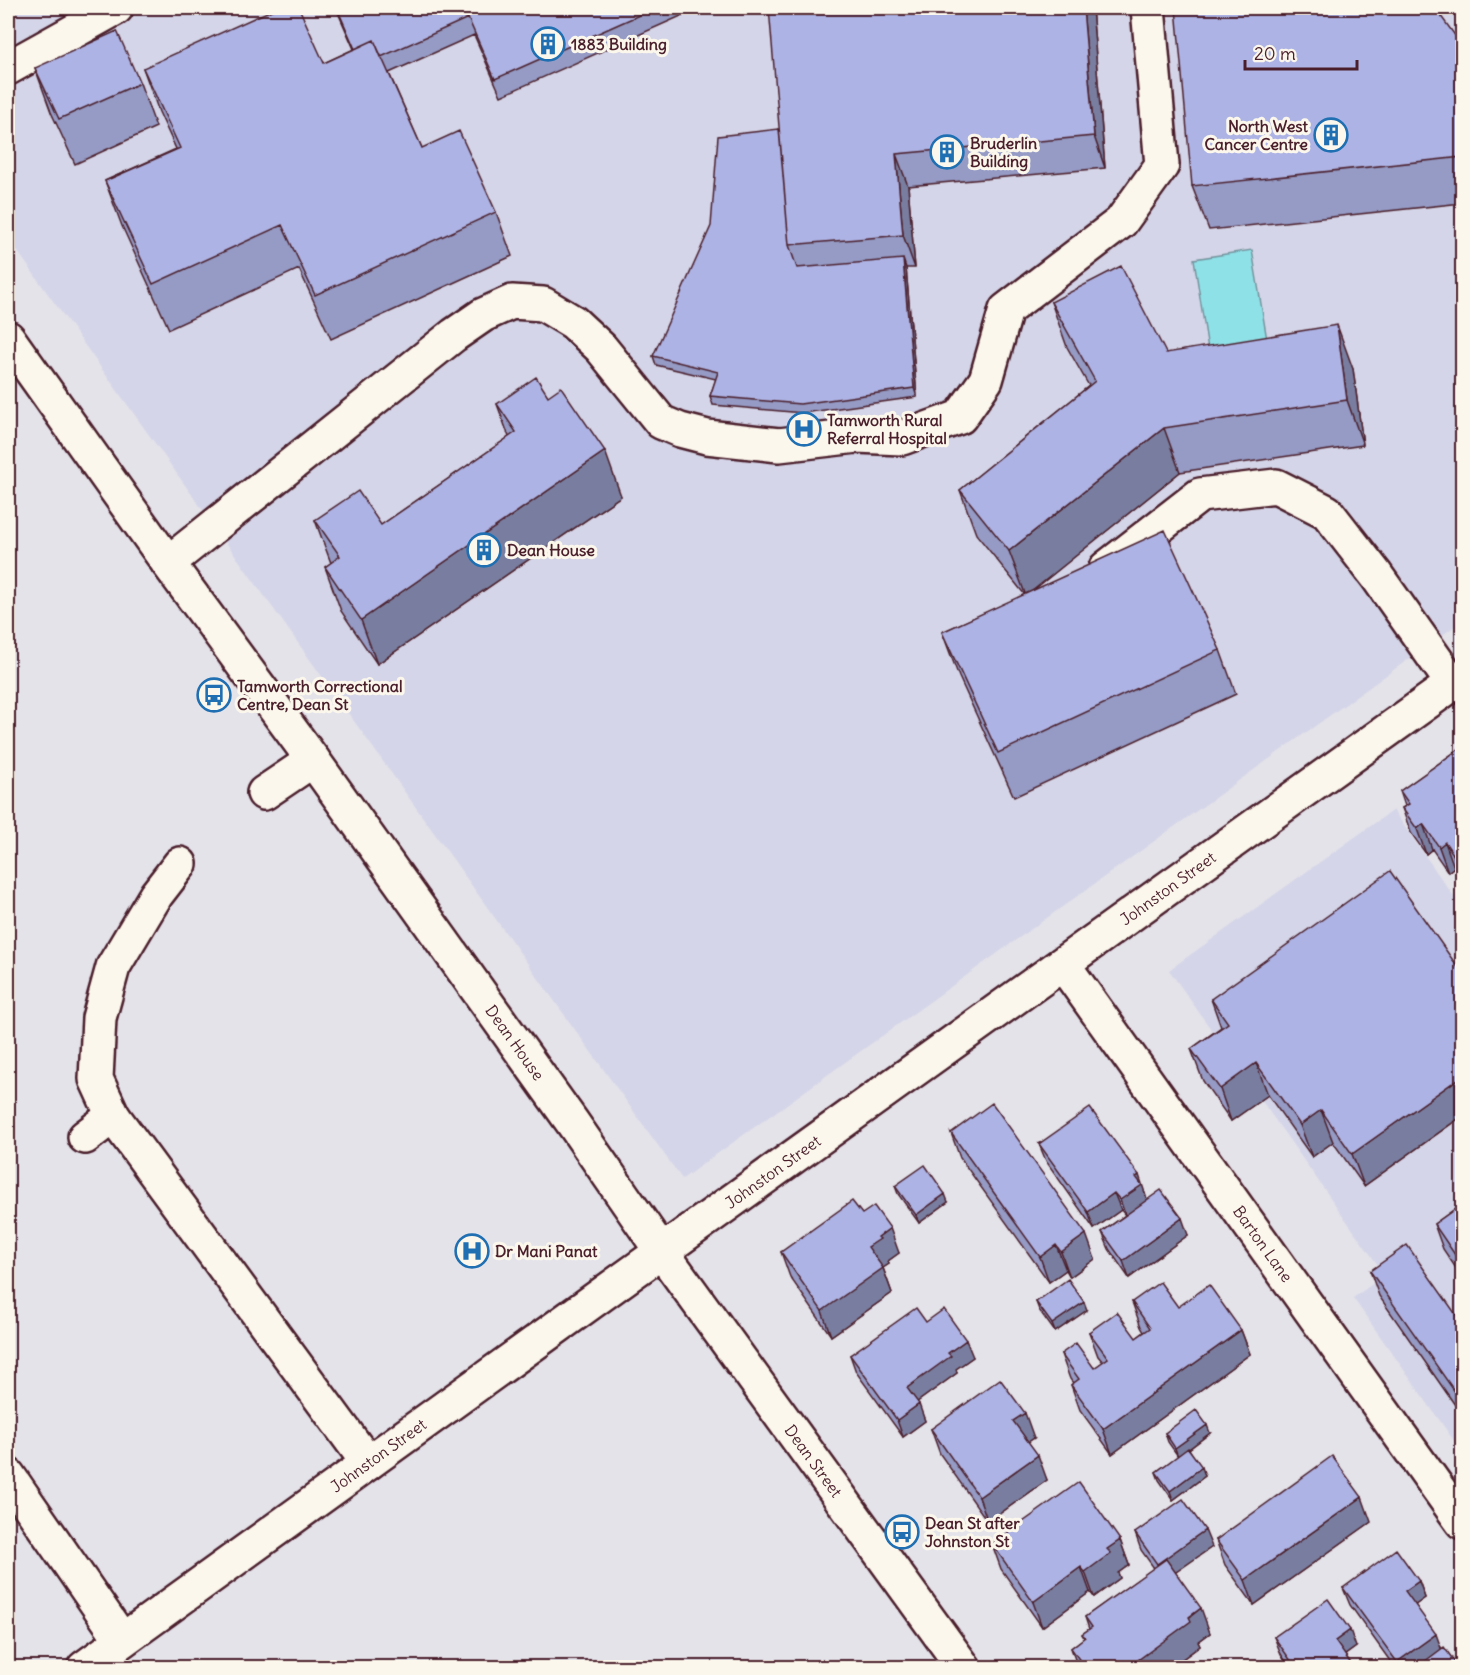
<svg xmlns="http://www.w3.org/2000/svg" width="1470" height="1675" font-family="Delius,sans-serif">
<rect width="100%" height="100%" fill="#e4e3ea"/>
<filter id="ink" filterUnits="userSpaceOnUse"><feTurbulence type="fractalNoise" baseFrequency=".0167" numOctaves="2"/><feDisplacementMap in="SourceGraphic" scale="12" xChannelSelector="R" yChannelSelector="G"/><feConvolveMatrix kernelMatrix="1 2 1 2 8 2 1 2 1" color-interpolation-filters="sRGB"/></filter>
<g filter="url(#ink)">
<path fill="#d4d5e8" d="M8,8H1462V621L682,1179L8,238Z
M1393,810L1462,908V1452L1353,1298L1385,1275L1169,970Z"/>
<path fill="#8fe1e8" stroke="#73939c" stroke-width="1.5" d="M1252,250L1269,352L1210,362L1194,259Z"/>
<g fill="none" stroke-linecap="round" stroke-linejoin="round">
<defs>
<g id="minor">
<path d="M8,68L116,8"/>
<path id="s1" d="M8,338L168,563L313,760L572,1122L662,1252L964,1668"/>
<path d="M168,563L454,335L483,315L512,302L543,304L573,322L601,348L661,422L680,430L707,437L779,445L857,436L902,438L960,417L986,380L1006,310L1121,222L1162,165L1148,8"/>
<path d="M1106,568L1200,495L1276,486L1327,512L1376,575L1453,684"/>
<path d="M264,793L313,760"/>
<path d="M180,864L156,895L113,967L99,1018L96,1079L113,1116L368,1463"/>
<path id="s2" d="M1063,964L1462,1522"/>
<path d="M85,1137L113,1116"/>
<path d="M8,1475L122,1640"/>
<path id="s3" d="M84,1668C542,1336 1003,1007 1462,677"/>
</g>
</defs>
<use href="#minor" stroke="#4a1f2b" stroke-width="38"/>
<use href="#minor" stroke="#fbf7ec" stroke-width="33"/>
</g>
<path fill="#959bc5" stroke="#4a1f2b" stroke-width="1.5" d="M336,8H699L501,96L474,35L389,73L422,148L496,212L512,256L331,339L299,269L169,329L122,226L105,181L176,149L159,112L143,68L324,63L354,49Z
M1092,8L1105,168L908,186L915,268H906L917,397L803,413L713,405L710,396L716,379L656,365L653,356L779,129Z
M1462,45V203L1209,230L1192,186Z
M35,68L140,83L156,127L75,164L51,112Z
M1051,302L1166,353L1353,369L1363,445L1180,472L1030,592L1220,650L1236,694L1014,797L959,677L942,632L1025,595L976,534L960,490L1089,386L1067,347Z
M548,396L621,496L377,664L341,611L325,567L331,563L315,520L381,525L509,437L497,404Z
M1462,747V878L1454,867L1448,872L1432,849L1426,854L1411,833L1402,808L1405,806L1400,791Z
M1462,973V1116L1364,1186L1333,1142L1312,1157L1268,1095L1231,1121L1203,1081L1191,1049L1221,1027L1211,999Z
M951,1133L1095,1259L1070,1277L1066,1270L1049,1282L960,1158Z
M1039,1144L1145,1192L1147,1200L1188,1235L1129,1278L1109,1249L1102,1232L1125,1215L1121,1210L1094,1229L1046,1161Z
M895,1186L948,1202L919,1223L898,1194Z
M1462,1204V1277L1443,1249L1434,1224Z
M862,1214L899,1253L888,1261L889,1264L883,1268L892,1293L831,1336L790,1277L781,1252Z
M1370,1271L1462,1323V1415L1379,1296Z
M1036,1302L1087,1310L1055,1332L1039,1310Z
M1132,1302L1178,1307L1241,1330L1250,1354L1112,1454L1080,1410L1071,1385L1073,1383L1070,1379L1061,1354L1094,1368L1103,1362L1098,1356L1089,1332L1136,1338L1144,1332L1141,1327Z
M926,1322L973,1357L956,1369L957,1373L917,1402L925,1421L903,1437L856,1372L850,1355Z
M931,1429L1034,1438L1028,1442L1047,1480L988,1522L940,1454Z
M1165,1433H1210L1189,1449L1205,1476L1173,1500L1159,1480L1156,1472L1178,1456L1168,1442Z
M1371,1522L1254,1605L1225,1565L1216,1540Z
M1135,1533L1212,1547L1175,1572L1210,1633L1198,1642L1200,1646L1170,1668H1078L1071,1648L1084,1638L1082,1634L1089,1629L1085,1617L1154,1568L1141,1550Z
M1120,1540L1129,1565L1118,1573L1120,1578L1094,1597L1090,1592L1042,1627L1001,1569L992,1544Z
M1419,1581L1425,1598L1415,1605L1442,1649L1459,1668H1395L1350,1605L1343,1588Z
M1274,1637L1356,1647L1345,1655L1354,1668H1290L1281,1654Z"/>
<path fill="#797ea0" stroke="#4a1f2b" stroke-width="1.5" d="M1083,8H1092L1105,168L1094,136Z
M896,154L908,186L915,268L903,235Z
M903,259L906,268L917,397L914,388Z
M1337,325L1353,369L1363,445L1347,400Z
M1164,428L1180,472L1026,596L1009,551Z
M605,451L621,496L377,664L361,620Z
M1423,824L1432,849L1426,854L1417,829Z
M1445,842L1454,867L1448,872L1439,847Z
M1462,847V878L1453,854Z
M1256,1063L1268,1095L1231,1121L1220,1089Z
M1462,1076V1116L1364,1186L1352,1154Z
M1321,1110L1333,1142L1312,1157L1300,1125Z
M1139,1175L1148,1202L1126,1217L1120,1200L1136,1177Z
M1114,1193L1121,1210L1094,1229L1088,1212Z
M945,1194L948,1202L919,1223L916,1215Z
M1182,1218L1188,1235L1129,1278L1123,1261Z
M890,1228L899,1253L888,1261L889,1264L883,1268L892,1293L831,1336L822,1311L868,1247L878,1237Z
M1086,1234L1095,1259L1070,1277L1061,1252Z
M1056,1245L1066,1270L1049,1282L1040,1257Z
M1084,1302L1087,1310L1055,1332L1052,1324Z
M1241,1330L1250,1354L1112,1454L1103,1429Z
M966,1340L973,1357L956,1369L957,1373L913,1405L907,1388L948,1353Z
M919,1404L925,1421L903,1437L897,1420Z
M1025,1413L1034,1438L1022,1446L1013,1421Z
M1207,1425L1210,1433L1178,1457L1175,1448Z
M1038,1455L1047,1480L988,1522L979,1497Z
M1202,1467L1205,1476L1173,1500L1170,1491Z
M1362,1497L1371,1522L1254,1605L1245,1580Z
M1205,1530L1212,1547L1163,1581L1157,1564Z
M1120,1540L1129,1565L1118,1573L1120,1578L1094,1597L1085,1572L1107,1549Z
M1081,1567L1090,1592L1042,1627L1033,1602Z
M1419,1581L1425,1598L1411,1608L1405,1591Z
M1201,1608L1210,1633L1198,1642L1200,1646L1170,1668H1127Z
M1350,1630L1356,1647L1341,1658L1335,1641Z
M1436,1634L1442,1651L1420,1668H1399L1397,1662Z"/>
<path fill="#adb4e5" stroke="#4a1f2b" stroke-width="1.5" d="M276,8H299L324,63L374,40L422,148L459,131L496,212L315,295L282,225L153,284L105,181L180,148L143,68Z
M337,8H655L495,79L468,18L381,57L374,40L355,49Z
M769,8H1083L1094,136L896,154L903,235L789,245Z
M1176,8H1435L1462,45V157L1192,186Z
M117,31L140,83L59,119L35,68Z
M779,129L789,245L797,268L903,259L914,388L800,404L710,396L718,372L653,356L711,226L718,136Z
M1121,266L1166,353L1337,325L1347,400L1164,428L1009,551L960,490L1095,381L1051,302Z
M536,377L548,396L561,387L605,451L361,620L325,567L340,556L315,520L358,491L381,525L516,432L497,404Z
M1165,530L1220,650L998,753L942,632Z
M1462,747V847L1453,854L1445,842L1439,847L1423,824L1417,829L1402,808L1409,804L1400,791Z
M1390,871L1462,973V1076L1352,1154L1321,1110L1300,1125L1256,1063L1220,1089L1191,1049L1228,1023L1211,999Z
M992,1103L1086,1234L1061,1252L1056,1245L1040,1257L951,1133Z
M1090,1108L1139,1175L1136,1177L1142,1185L1120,1200L1114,1193L1088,1212L1039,1144Z
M925,1165L945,1194L916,1215L895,1186Z
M1161,1190L1182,1218L1123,1261L1102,1232Z
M852,1201L862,1214L874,1206L890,1228L878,1237L880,1239L868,1247L883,1268L822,1311L781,1252Z
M1462,1204V1265L1434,1224Z
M1407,1245L1462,1323V1402L1370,1271Z
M1068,1279L1084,1302L1052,1324L1036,1302Z
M1160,1282L1178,1307L1209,1285L1241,1330L1103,1429L1071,1385L1079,1379L1061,1354L1076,1343L1094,1368L1108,1358L1089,1332L1117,1312L1136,1338L1150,1328L1132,1302Z
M916,1308L926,1322L944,1309L966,1340L948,1353L951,1356L907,1388L919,1404L897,1420L850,1355Z
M1000,1379L1025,1413L1013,1421L1038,1455L979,1497L931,1429Z
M1196,1410L1207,1425L1175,1448L1165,1433Z
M1188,1448L1202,1467L1170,1491L1156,1472Z
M1332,1456L1362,1497L1245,1580L1216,1540Z
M1079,1482L1120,1540L1107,1549L1111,1553L1085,1572L1081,1567L1033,1602L992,1544Z
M1183,1499L1205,1530L1157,1564L1135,1533Z
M1396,1549L1419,1581L1405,1591L1436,1634L1397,1662L1343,1588Z
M1166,1559L1201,1608L1189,1617L1191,1621L1127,1668H1085L1071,1648L1085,1637L1082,1634L1092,1627L1085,1617Z
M1328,1599L1350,1630L1335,1641L1354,1668H1296L1274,1637Z
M1444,1647L1459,1668H1416Z"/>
</g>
<defs>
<symbol id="building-ring" viewBox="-11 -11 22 22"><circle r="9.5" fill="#fbf7ec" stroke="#1f6fb2" stroke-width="1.5"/><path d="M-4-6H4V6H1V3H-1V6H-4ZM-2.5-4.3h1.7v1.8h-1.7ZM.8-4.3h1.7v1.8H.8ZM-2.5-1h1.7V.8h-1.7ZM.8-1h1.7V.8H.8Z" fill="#1f6fb2"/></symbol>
<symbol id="hospital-ring" viewBox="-11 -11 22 22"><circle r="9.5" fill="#fbf7ec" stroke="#1f6fb2" stroke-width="1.5"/><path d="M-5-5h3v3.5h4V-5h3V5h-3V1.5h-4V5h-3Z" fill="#1f6fb2"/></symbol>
<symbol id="bus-ring" viewBox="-11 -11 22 22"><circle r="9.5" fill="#fbf7ec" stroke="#1f6fb2" stroke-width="1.5"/><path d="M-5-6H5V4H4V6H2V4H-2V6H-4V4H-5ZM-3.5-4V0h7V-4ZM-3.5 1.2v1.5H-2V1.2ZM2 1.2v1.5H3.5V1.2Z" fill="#1f6fb2"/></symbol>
</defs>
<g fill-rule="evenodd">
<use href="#building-ring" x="529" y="25" width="38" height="38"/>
<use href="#building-ring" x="1312" y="116" width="38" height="38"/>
<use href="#building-ring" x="928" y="133" width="38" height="38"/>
<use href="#hospital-ring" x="785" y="410" width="38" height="38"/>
<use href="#building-ring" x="465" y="531" width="38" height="38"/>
<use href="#bus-ring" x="195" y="676" width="38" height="38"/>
<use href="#hospital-ring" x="453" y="1232" width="38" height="38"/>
<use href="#bus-ring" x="883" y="1513" width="38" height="38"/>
</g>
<g text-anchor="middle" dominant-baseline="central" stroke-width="6" stroke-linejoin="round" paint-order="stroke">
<g font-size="16" font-weight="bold" fill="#4a1f2b" stroke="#fbf7ec" text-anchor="start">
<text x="571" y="44">1883 Building</text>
<text x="1308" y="126" text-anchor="end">North West<tspan x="1308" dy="18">Cancer Centre</tspan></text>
<text x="970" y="143">Bruderlin<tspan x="970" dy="18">Building</tspan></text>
<text x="827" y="420">Tamworth Rural<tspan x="827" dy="18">Referral Hospital</tspan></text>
<text x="507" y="550">Dean House</text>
<text x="237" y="686">Tamworth Correctional<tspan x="237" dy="18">Centre, Dean St</tspan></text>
<text x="495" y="1251">Dr Mani Panat</text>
<text x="925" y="1523">Dean St after<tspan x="925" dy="18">Johnston St</tspan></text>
</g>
<g font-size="16" fill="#4a1f2b" stroke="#fbf7ec">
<text stroke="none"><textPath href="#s3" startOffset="1335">Johnston Street</textPath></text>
<text stroke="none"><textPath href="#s1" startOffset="868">Dean House</textPath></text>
<text stroke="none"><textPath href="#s3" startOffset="849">Johnston Street</textPath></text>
<text stroke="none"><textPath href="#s2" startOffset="344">Barton Lane</textPath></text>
<text stroke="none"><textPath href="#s3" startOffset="363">Johnston Street</textPath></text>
<text stroke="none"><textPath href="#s1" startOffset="1382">Dean Street</textPath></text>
</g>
</g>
<rect width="1470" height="1675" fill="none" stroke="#fbf7ec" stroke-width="30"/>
<rect x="15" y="15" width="1440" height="1645" fill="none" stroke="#4a1f2b" stroke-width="2" filter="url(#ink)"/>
<path d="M1245 60v9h112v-9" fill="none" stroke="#4a1f2b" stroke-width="3"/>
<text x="1254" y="60" font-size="18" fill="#4a1f2b" stroke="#fbf7ec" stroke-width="4.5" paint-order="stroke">20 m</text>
</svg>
